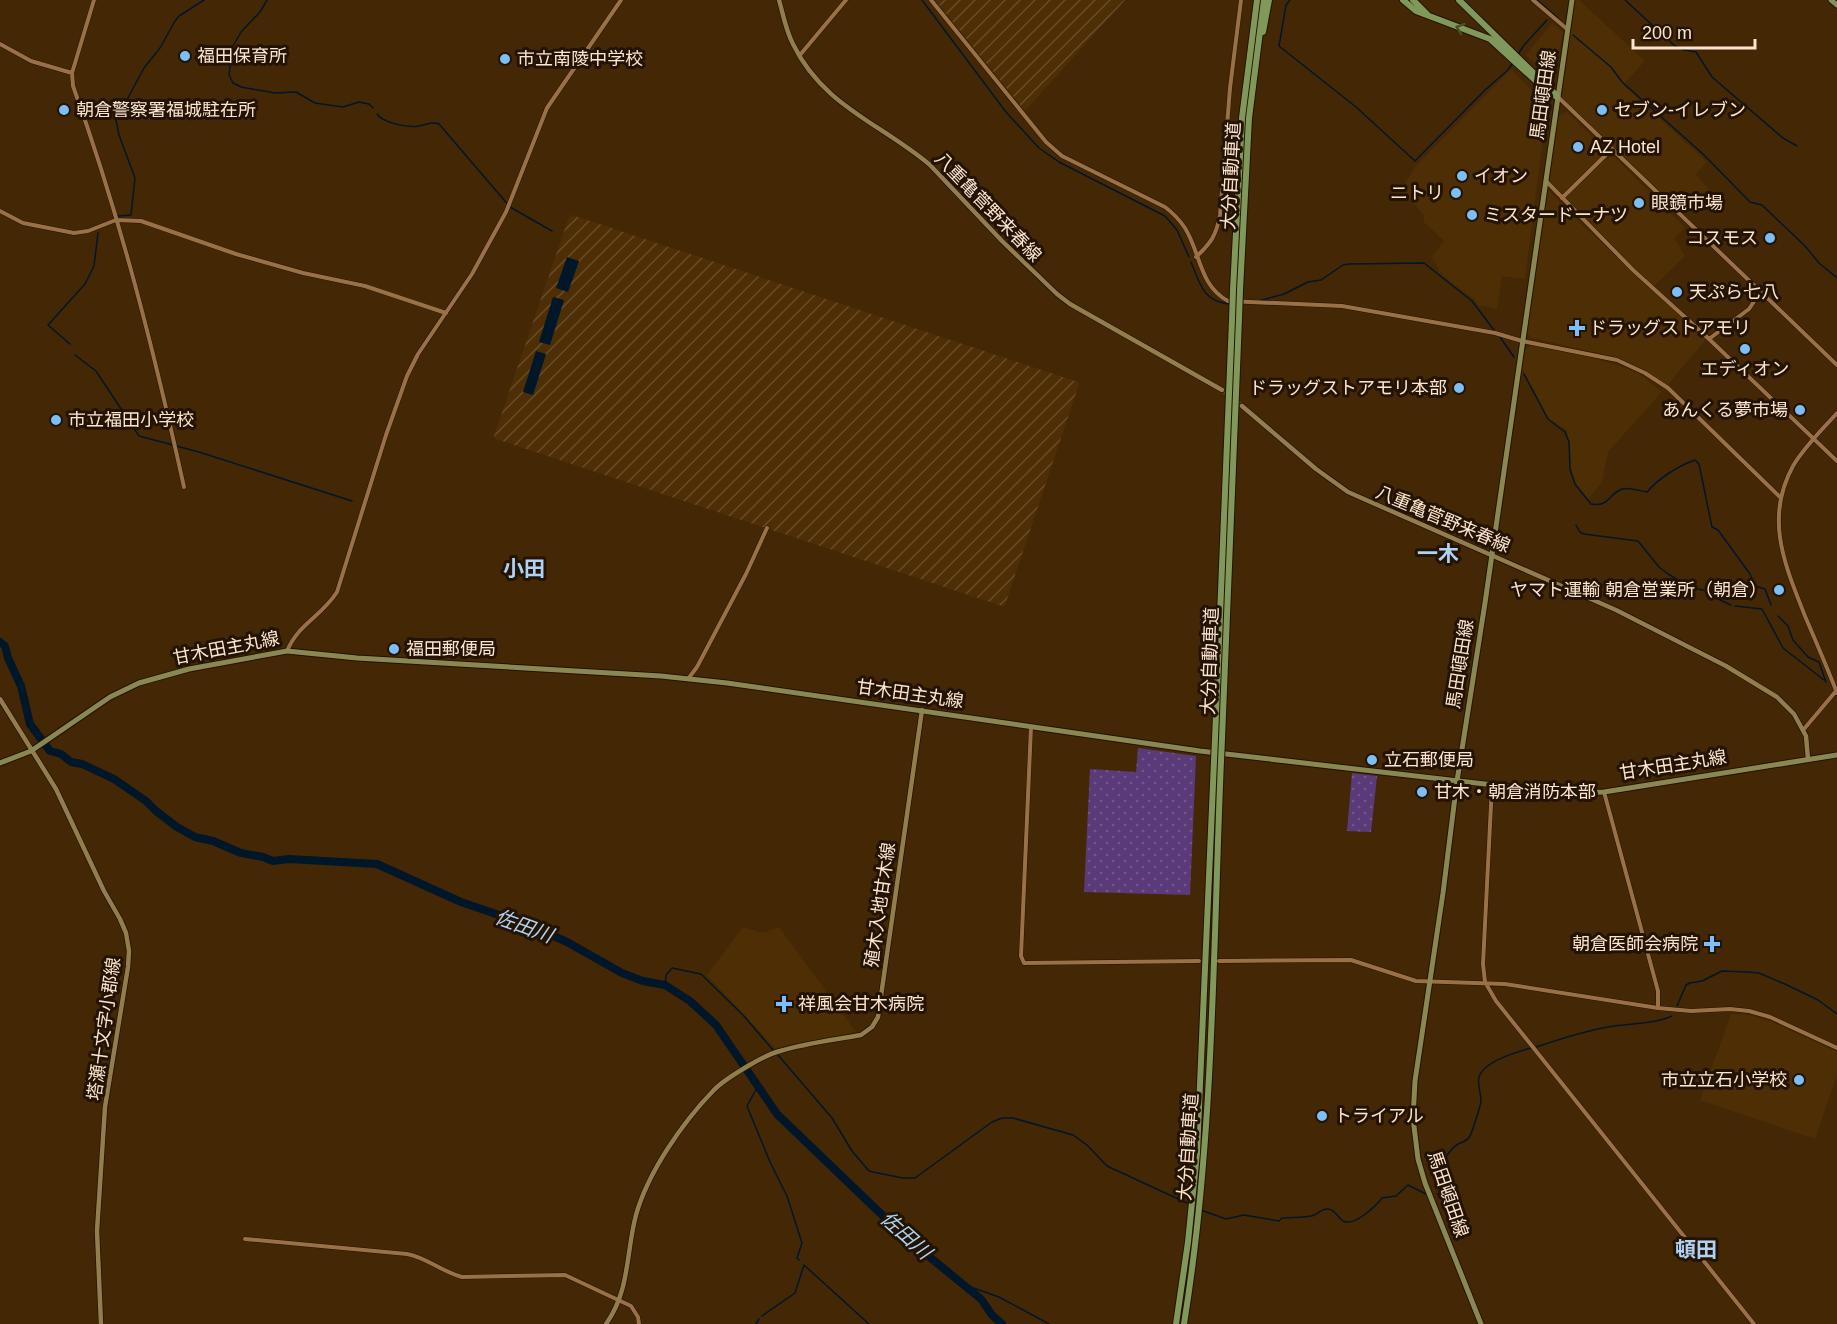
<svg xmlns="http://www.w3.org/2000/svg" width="1837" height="1324" font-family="Helvetica,'Noto Sans JP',sans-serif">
<defs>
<pattern id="industrial-furrows" width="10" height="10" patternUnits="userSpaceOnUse" patternTransform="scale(1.5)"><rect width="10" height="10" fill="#4e2e05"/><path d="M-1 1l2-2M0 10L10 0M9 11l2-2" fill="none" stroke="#684c28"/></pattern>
<pattern id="green-dots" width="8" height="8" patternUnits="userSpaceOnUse" patternTransform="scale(1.5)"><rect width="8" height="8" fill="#5a3a78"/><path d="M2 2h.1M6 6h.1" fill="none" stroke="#73568a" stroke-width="1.8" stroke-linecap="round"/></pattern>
</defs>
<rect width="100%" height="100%" fill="#442806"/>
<path fill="#4e2e05" d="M1574,0H1579L1645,61L1623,85L1707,162L1696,174L1714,197L1698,212L1679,194L1670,203L1560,97Z
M1552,23L1563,32L1555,71L1549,74L1545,73L1526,55Z
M1511,69L1547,106L1525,279L1502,276L1497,309L1478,305L1474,299L1442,275L1432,257L1444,241L1424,222V215L1401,190L1415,167Z
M1567,112L1606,151L1562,196L1547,181L1557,117Z
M1614,157L1685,228L1674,238L1685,256L1653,287L1562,199L1598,164L1605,158Z
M1546,191H1549L1579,222L1706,339L1667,386L1638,367L1611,356L1532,338L1527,333Z
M1532,345L1593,358L1620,366L1638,373L1662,392L1608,452L1602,482L1588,499L1576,484L1570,468L1571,458L1567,430L1549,419L1521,366L1524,351Z
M743,927L763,933L779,927L856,1032L775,1048L707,975Z
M1731,1014L1749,1015L1772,1022L1837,1052V1075L1815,1139L1700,1100Z"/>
<path fill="url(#industrial-furrows)" d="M935,0H1125L1025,111Z
M572,215L1078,382L1079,384L1005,605L1002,606L496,439L494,436L569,217Z"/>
<path fill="url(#green-dots)" d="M1138,748L1196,756L1190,895L1084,892L1090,769L1136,772Z
M1352,773L1377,776L1371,832L1347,831Z"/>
<path fill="#001629" d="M567,257L579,261L568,292L556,288Z
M553,297L564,300L550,345L539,342Z
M536,351L546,354L533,395L523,392Z"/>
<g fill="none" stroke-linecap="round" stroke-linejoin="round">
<path stroke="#001629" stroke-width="1.5" d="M267,0L260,12L241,32L233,46L229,75L233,83L241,87L275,93L296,92L315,103L343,107L359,102L369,104L373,108
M922,0L1006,112L1039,148L1059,162L1165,216L1177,230L1189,257
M1290,0L1286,5L1279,46L1356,107L1415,161L1485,90L1508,70L1513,62
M1537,0L1558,18
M1625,0L1675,46L1684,50L1696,52L1712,77L1783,138L1797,146
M1573,35L1611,67L1622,82L1703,154L1750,202L1762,205L1805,246L1819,263L1837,278
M1517,56L1524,45L1547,20
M377,114C383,123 408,128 419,126C427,125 431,121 439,124L510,207L552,231
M118,216L131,215L135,178L119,135L116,120L144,68L160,48L175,21L179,16L204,0
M1191,262C1200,284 1203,302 1230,304
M1258,301L1284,294L1308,282L1321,280L1343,265L1349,264L1424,263L1472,301L1494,330
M1500,337L1514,357
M70,344L48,325L85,284L94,266L98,233
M75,355L96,371L139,436L199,452L352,501
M1524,374L1548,419L1565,432L1569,442L1570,469L1575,484L1591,504C1610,507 1608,494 1622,489C1630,487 1639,491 1647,492C1659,478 1678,466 1695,460L1699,464L1712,527L1718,530L1750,574L1755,586L1765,589L1771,605
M1576,525L1580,532L1584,534L1638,541L1659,567L1668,574L1690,587L1711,592L1718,599L1731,605
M1735,606L1762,609L1783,648L1824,680
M1778,616L1788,626L1793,640L1808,657L1819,662L1826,682
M665,985L666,975L672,968L701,974L743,1015L773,1050
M1677,1006L1686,985L1690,983L1702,981L1722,971L1747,972L1759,973L1787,985L1818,1000L1837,1014
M1536,1047C1560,1039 1584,1031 1608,1027C1629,1023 1652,1025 1672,1016
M778,1055L832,1118L852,1151L869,1171L873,1172L903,1178H915L992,1122L1002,1118H1013L1073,1135L1087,1145L1107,1166L1187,1203
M758,1086L747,1106L770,1162L787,1196L802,1243L797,1258L799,1260
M1437,1194H1442C1448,1185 1446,1180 1441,1171C1442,1161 1450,1149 1458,1144C1463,1142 1467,1141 1470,1136C1472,1132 1481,1105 1481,1101C1481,1093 1477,1084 1479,1077C1484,1061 1517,1052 1531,1048
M1201,1210L1226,1219L1244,1215L1279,1221L1282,1218C1292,1217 1302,1218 1311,1216C1318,1215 1321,1208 1328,1209C1336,1210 1337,1217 1343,1221C1354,1227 1376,1206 1382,1198L1396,1196L1408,1185L1426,1194
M965,1285L999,1297L1049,1324
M762,1316L795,1293L804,1265L869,1324
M756,1324L759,1319"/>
<path stroke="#001629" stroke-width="8" d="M0,642L5,646L8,658L21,686L30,724L50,751L61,754L71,762L82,764L114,779L146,801L156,811L177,827L195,837L213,841L241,853L263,857L273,861L289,859L377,864L461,902L528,925L567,942L622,973L643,981L665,985L690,1001L716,1025L777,1114L905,1237L981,1299L992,1315L1002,1324"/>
<path stroke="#604424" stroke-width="4.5" stroke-dasharray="4.5 2" stroke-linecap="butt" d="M1222,390L1242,406"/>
<defs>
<path id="tertiary" d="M94,0L72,73L73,86C120,216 154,351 184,487
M931,0L1046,142L1062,156L1165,207C1173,213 1179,219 1185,228C1201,254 1199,285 1228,301L1342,306L1495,333L1522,341L1617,360L1645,373L1668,388L1781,498
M1533,0L1567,29
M0,44L31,61L72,73
M800,55L846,0
M1558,97L1837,365
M1546,181L1633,270L1709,339
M1562,198L1612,149
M0,211L23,223L74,233L88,231L116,220L141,221L236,254L303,273L365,286L446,313
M1196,257C1211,243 1216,236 1220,215L1230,88L1241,0
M1761,291L1749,309L1709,339L1837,461
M1837,413C1822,430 1805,446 1793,466C1764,519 1785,565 1805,616C1816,642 1827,667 1837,693
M287,651C299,623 321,617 337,592L386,435L407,376L418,354L472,274L506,212L547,108L621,0
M688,679L697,667L746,574L767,528
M1031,727L1021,956L1024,963L1199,961
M1804,729L1836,691
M1492,785L1483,964L1485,982L1496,1001L1754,1324
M1604,792L1658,991V1008L1691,1011L1730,1009L1749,1011L1770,1017L1837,1048
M1219,961L1351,960L1416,981L1505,984L1658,1008
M245,1239L407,1254C428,1258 440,1271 462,1277L565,1275L631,1306L638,1317L639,1324"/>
<path id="secondary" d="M779,0C783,14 786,31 793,44C823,106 880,123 930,165L1002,241L1057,294L1070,304L1222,390
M1242,406L1316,469L1348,492L1616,610L1726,666L1777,697L1794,714L1806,736L1808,759
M0,699L56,789L104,891L120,919L126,933L129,951L128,967L105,1107L97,1231L101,1324
M606,1324C630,1291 626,1252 636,1215C648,1172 683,1122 713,1091C724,1079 764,1055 780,1051C806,1043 834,1040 861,1035L872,1027L878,1017L922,710"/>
<path id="primary" d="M0,763L31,751L110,697L139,683L189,669L287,651L357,658L661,676L727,683L1200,751L1528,789L1580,793L1604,792L1837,755
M1481,1324L1425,1183L1418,1159L1413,1118L1415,1081L1443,893L1457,781L1485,603L1572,0"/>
<path id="trunk" d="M1831,0L1837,5"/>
<path id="motorway" d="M1403,0L1416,11L1490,39L1547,91L1557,97
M1413,0L1427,14
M1459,0L1555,94
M1263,32L1269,0
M1233,290L1242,118L1257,0
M1240,290L1249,118L1264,0
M1215,739L1232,319
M1222,739L1239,319
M1176,1324L1188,1242L1197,1153L1214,761
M1184,1324C1214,1139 1213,949 1221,761"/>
</defs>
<use href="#tertiary" stroke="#251200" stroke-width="5"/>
<use href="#secondary" stroke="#251200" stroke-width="6"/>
<use href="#primary" stroke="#251200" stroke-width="7"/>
<use href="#trunk" stroke="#251200" stroke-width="7"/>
<use href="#motorway" stroke="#251200" stroke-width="8"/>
<use href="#tertiary" stroke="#9a7147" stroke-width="4"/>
<use href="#secondary" stroke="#927d4d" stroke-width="4.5"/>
<use href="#primary" stroke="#8a8852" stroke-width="5"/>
<use href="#trunk" stroke="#859056" stroke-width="5"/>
<use href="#motorway" stroke="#80985a" stroke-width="6"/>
<defs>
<path id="motorway-bridge" d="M1232,319L1233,290
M1239,319L1240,290
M1214,761L1215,739
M1221,761L1222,739"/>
</defs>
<use href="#motorway-bridge" stroke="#251200" stroke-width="8" stroke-linecap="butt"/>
<use href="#motorway-bridge" stroke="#80985a" stroke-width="6"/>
</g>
<defs><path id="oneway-chevron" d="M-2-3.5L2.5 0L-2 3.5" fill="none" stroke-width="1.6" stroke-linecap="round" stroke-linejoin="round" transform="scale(1.5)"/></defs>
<use stroke="#4d4f2a" href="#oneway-chevron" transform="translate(1460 28) rotate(-161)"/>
<g fill="#7bbef9" stroke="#231303" stroke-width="2">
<circle cx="185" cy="56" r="6"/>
<circle cx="505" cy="59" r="6"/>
<circle cx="64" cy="110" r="6"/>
<circle cx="1602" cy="110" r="6"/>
<circle cx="1578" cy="147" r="6"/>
<circle cx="1462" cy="176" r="6"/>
<circle cx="1456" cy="193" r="6"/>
<circle cx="1639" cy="203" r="6"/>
<circle cx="1472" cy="215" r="6"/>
<circle cx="1770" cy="238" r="6"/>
<circle cx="1677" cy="292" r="6"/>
<path d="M1574 319h6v6h6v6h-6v6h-6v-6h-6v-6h6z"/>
<circle cx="1745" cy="349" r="6"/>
<circle cx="1459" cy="388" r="6"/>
<circle cx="1800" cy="410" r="6"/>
<circle cx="56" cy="420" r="6"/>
<circle cx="1779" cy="590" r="6"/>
<circle cx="394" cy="649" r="6"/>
<circle cx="1372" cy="760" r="6"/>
<circle cx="1422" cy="792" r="6"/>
<path d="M1709 935h6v6h6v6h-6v6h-6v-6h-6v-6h6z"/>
<path d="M781 995h6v6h6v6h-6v6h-6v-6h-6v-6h6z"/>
<circle cx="1799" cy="1080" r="6"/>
<circle cx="1322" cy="1116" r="6"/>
</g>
<g text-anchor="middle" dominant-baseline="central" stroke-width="6" stroke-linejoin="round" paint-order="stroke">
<g font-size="18" fill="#fce4ce" stroke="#231303" text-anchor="start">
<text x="197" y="56">福田保育所</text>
<text x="517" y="59">市立南陵中学校</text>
<text x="76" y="110">朝倉警察署福城駐在所</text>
<text x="1614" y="110">セブン-イレブン</text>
<text x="1590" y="147">AZ Hotel</text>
<text x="1474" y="176">イオン</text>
<text x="1444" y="193" text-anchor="end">ニトリ</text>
<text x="1651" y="203">眼鏡市場</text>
<text x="1484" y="215">ミスタードーナツ</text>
<text x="1758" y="238" text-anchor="end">コスモス</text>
<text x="1689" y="292">天ぷら七八</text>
<text x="1589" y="328">ドラッグストアモリ</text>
<text x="1745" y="369" text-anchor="middle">エディオン</text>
<text x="1447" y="388" text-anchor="end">ドラッグストアモリ本部</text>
<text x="1788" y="410" text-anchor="end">あんくる夢市場</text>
<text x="68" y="420">市立福田小学校</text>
<text x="1767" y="590" text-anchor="end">ヤマト運輸 朝倉営業所（朝倉）</text>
<text x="406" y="649">福田郵便局</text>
<text x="1384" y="760">立石郵便局</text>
<text x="1434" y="792">甘木・朝倉消防本部</text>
<text x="1698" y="944" text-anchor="end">朝倉医師会病院</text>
<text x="798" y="1004">祥風会甘木病院</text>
<text x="1787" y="1080" text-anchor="end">市立立石小学校</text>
<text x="1334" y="1116">トライアル</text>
</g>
<g font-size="18" fill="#fce4ce" stroke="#231303">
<text transform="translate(1543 95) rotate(-82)">馬田頓田線</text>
<text transform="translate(1231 176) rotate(-87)">大分自動車道</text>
<text transform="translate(988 207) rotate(46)">八重亀菅野来春線</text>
<text transform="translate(1443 519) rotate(23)">八重亀菅野来春線</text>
<text transform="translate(226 648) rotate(-11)">甘木田主丸線</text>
<text transform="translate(1210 661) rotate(-88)">大分自動車道</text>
<text transform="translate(1460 664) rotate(-81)">馬田頓田線</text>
<text transform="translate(910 694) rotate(8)">甘木田主丸線</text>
<text transform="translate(1673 765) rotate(-9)">甘木田主丸線</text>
<text transform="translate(880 905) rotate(-82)">殖木入地甘木線</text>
<text transform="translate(104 1029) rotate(-82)">塔瀬十文字小郡線</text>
<text transform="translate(1188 1147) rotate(-86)">大分自動車道</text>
<text transform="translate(1448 1194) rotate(71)">馬田頓田線</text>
</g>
<g font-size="20" font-style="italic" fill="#afd4f5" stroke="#231303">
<text transform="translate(524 926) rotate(20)">佐田川</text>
<text transform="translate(906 1235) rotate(42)">佐田川</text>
</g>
<g font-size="21" font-weight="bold" fill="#aed2f3" stroke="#231303">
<text x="1438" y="553">一木</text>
<text x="524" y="568">小田</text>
<text x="1696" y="1249">頓田</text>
</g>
</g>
<path d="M1633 39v9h122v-9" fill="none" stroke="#fce4ce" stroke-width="3"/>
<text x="1642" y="39" font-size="18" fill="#fce4ce" stroke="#231303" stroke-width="4.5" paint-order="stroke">200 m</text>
</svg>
